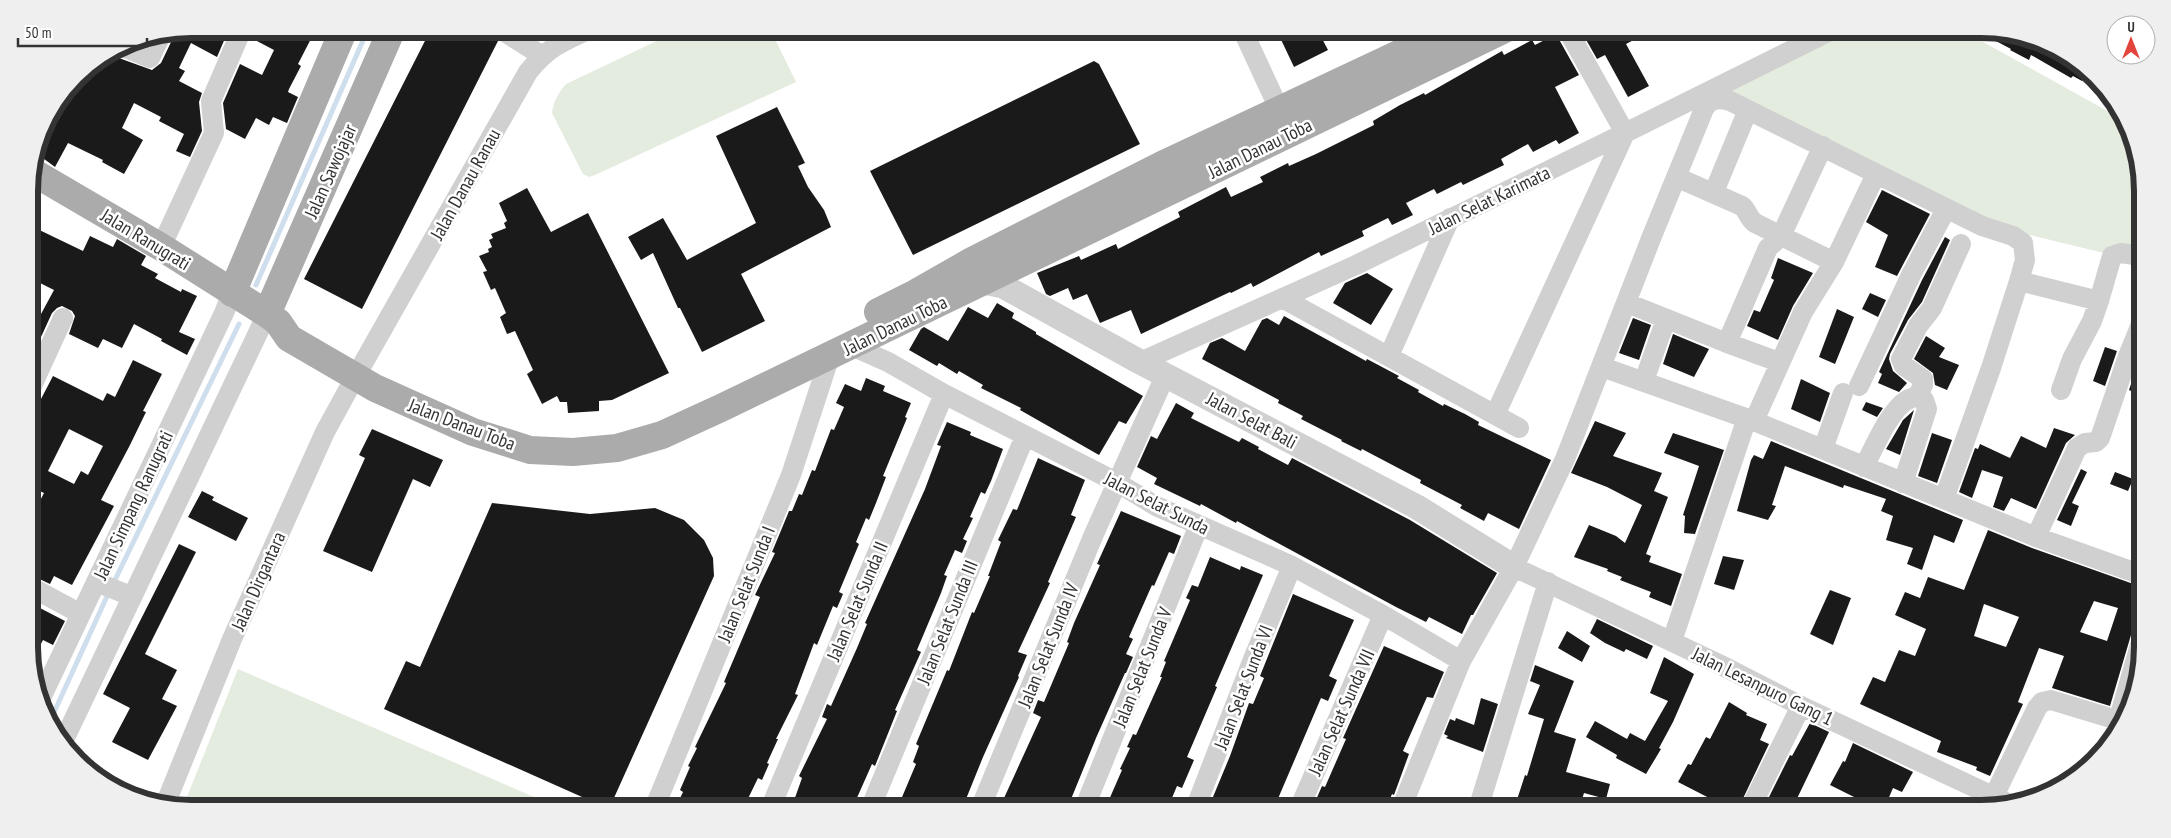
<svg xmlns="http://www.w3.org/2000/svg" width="2171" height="838" font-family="'PT Sans Narrow',sans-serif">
<rect width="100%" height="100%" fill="#fff"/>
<path fill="#e4ebdf" d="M682,29H770L796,82L595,175L589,177L583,174L552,113C553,102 559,92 566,84Z
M1851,29H1908L1932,41L1939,29H1960L2127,122L2141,169V262L2009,230L1716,94Z
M238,669L562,809H203L191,804L187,797Z"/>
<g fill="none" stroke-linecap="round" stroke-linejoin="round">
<path stroke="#cfdeed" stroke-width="5" d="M256,285L368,29
M113,584L239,324
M51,719L109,592"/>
</g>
<path fill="#1a1a1a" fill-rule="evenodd" d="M190,29H229L217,57L191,43L179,68L185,71L179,81L202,93L199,102L202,131L190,157L176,151L184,134L159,121L161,117L134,103L122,128L143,140L124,174L102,162L103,160L68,143L55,167L36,153L46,118L84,69L111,52L116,57L152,70L161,63L172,40V32Z
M254,29H316L298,64L301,66L289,89L288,92L298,97L287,123L273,117L269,125L256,118L245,139L226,129L223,103L240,64L262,75L274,50L251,38Z
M431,29H488L490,35L498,41L362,309L304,279Z
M1276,29H1317L1328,50L1294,67Z
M1580,29H1655L1626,44L1649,86L1628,97L1605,55L1597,59Z
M1978,29L2033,37L2086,73L2082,81L2073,76L2071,78L2031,55L2029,60L2010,50L2011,49L1977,31Z
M1556,34L1579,75L1555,87L1579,133L1559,144L1556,140L1533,152L1528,144L1501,159L1504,165L1463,185L1461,182L1437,194L1434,189L1406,203L1413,215L1392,225L1388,218L1362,231L1364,236L1321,256L1319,252L1253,287L1251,283L1231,293L1230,292L1141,334L1131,310L1100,323L1087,294L1073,300L1068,288L1050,296L1046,294L1037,273L1079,256L1081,260L1116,244L1118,249L1180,217L1178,212L1226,187L1231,197L1263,182L1260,177L1288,163L1289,166L1316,154L1374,125L1373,121L1400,105L1424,93L1425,95L1502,51L1504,55L1532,40L1535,45Z
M1094,61L1099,64L1140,144L913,255L870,171Z
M777,107L805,163L798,166L808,187L824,210L831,227L741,274L765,321L702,352L680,308H678L653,253L641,260L628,237L663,218L687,260L756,223L716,136Z
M527,188L551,232L588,213L669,373L612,400L599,401V411L568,413L567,402H560L557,396L542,404L527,374L533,370L515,331L507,334L500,317L506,313L495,288L491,290L483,272L487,271L479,256L489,252L488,249L492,247L489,240L493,238L491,234L506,228L504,223L507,221L499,203Z
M1882,190L1930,214L1897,276L1875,267L1888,235L1866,222Z
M29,225L83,251L90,236L113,247L117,239L146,256L141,265L158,274L155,278L181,292L182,289L197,296L179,332L195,339L187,355L161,341L162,339L134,324L122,348L103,339L98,348L69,334L75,316L72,311L62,306L57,308L52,313L30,361V309L41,314L54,290L30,278Z
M1945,237L1950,240L1922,302L1908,320L1890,354L1889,359L1893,371L1907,383L1899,392L1878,383L1882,374L1879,372L1922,280Z
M1778,258L1813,273L1793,306L1778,340L1747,326L1754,310L1760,312L1774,280L1771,278Z
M1367,273L1393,289L1371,325L1333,303L1345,283Z
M1870,293L1886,300L1878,317L1862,309Z
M997,303L1014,313L1012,318L1036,332V334L1143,396L1126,424L1119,421L1099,455L1020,410L1021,408L981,388L983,385L959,371L957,374L939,363L937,366L909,350L921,329L924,327L948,341L968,307L988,318Z
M1837,309L1854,317L1835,364L1819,357Z
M1284,316L1366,361L1367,359L1399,376L1397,378L1419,390L1418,392L1443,406L1444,404L1465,414L1479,422L1478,425L1551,460L1519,529L1488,513L1484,521L1460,508L1462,505L1420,483L1421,480L1362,449L1361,451L1341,441L1342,440L1301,419L1303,416L1278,403L1279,400L1202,359L1210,343L1222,338L1245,351L1262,320L1267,318L1279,325Z
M1633,318L1651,325L1639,360L1619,353Z
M1673,334L1709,349L1694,377L1663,364Z
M1926,336L1945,348L1939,357L1959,365L1947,390L1935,385L1933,373L1914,359Z
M2105,347L2117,351L2105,386L2093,381Z
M133,360L162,374L143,411L146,412L130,445L101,500L114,506L72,585L54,576L50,584L31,575V518L44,493L31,487L30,420L53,376L103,401L107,393L115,397ZM69,429L103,446L88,475L81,471L74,484L48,471Z
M2139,360L2141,361L2142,396L2129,390Z
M866,378L885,386L883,391L911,403L905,417L907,418L883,476L886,477L876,503L869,520L866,518L856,542L859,544L839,592L843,594L837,608L833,606L817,645L814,643L795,694L798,695L776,739H778L767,763L769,764L762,780L758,778L743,809H675L683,792L680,790L690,767L688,766L697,748L695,747L726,683L724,682L760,597L755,595L775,553L772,552L787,516L789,511H792L799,494L802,495L812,470L815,471L831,429L834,430L844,407L836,403L845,384L861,391Z
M1801,379L1830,393L1820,422L1791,409Z
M1866,402L1883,408L1877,417L1862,410Z
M1176,403L1194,413L1191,418L1239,442L1242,438L1259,447L1258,449L1288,465L1292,458L1410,520L1497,573L1473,615H1471L1462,634L1429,617L1426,622L1396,607L1237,521L1236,523L1201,504L1200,506L1154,484L1157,478L1137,467L1151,436L1157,439Z
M1914,410L1900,455L1886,449L1903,420Z
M1595,421L1626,433L1613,456L1662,473L1654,491L1668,497L1646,554L1651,556L1649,562L1682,574L1671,606L1649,597L1651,592L1620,580L1622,577L1607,571L1608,569L1574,557L1589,525L1616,536L1625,543L1642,505L1607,487L1571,473Z
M947,422L971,432L970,435L1003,449L991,481L985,494L981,492L970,517L973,518L963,539L967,541L962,553L955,550L944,575L947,576L941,593L917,650L921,652L895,710L897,711L875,766L872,764L852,809H791L802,778L799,776L827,719L822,717L827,704L831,706L857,648L867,624L865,623L925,489L941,446L937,445Z
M2054,428L2075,435L2066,443L2036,509L2011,498L2004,511L1993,507L2003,477L1982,470L1972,498L1959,492L1975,448L1978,449L1980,444L2010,458L2021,436L2046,448Z
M372,429L443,460L430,487L413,479L372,572L323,551L365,458L359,455Z
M1673,433L1724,450L1695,534L1684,533L1685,516L1683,515L1699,466L1664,453Z
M1932,433L1952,440L1937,483L1918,476Z
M1771,441L1963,520L1954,543L1934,535L1922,570L1907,564L1913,548L1886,540L1893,516L1881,511L1886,499L1844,485L1843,488L1785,466L1772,505L1776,506L1768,520L1737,511L1751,460L1754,455L1763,459Z
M1038,458L1085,480L1071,515L1076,517L1048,582L1050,583L1018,652L1027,655L1018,676L1019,677L983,757L962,809H897L916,764L913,762L919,746L916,744L947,670L949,671L972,612L974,613L990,576H988L1001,542L998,540L1013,509L1017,510Z
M2081,469L2087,472L2072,503L2079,506L2071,526L2057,520Z
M2115,472L2133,479L2128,491L2110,484Z
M202,491L214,497L212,500L248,518L236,541L188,517Z
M492,503L590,514L655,508L684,520L704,540L713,558L714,576L609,809L384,709L406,661L420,667Z
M1121,511L1181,536L1174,554L1169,552L1154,586L1152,585L1129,637L1133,639L1126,654L1133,657L1126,673H1125L1096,738L1067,809H999L1041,717L1033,713L1038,700L1044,702L1069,643L1067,642L1074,623L1100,565L1097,564Z
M1988,530L2032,548L2142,587V609L2136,628L2131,635L2110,706L2052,688L2064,656L2039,648L2018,702L2023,704L1990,776L1976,770L1977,767L1937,752L1941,741L1860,704L1873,677L1885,682L1899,650L1915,656L1926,629L1895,615L1905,592L1920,598L1928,577L1964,590ZM2094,601L2118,608L2107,641L2080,632ZM1984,604L2019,617L2006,647L1974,636Z
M179,544L196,552L145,654L177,670L162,699L177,706L148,760L112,742L130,708L103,694Z
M1723,556L1744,560L1734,590L1714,584Z
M1210,557L1240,570L1241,566L1263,575L1215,686L1217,687L1187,757L1194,760L1182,788L1177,786L1169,805L1166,804L1164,809H1105L1122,770L1120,769L1130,748L1127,747L1133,734L1136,735L1162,677H1160L1166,662L1164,661L1190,600L1186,598L1192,585L1198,587Z
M1830,590L1851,598L1833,645L1810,634Z
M1293,594L1354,620L1329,676L1337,680L1328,701L1321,698L1277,801L1273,800L1270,809H1208L1230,756L1249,703L1253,704L1264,678L1260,676Z
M31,601L40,605L38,607L65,621L53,645L43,640L32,661Z
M1597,619L1653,646L1647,659L1626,649L1624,652L1605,643L1590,633Z
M1567,631L1590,646L1582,662L1558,648Z
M1384,646L1444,672L1433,698L1427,697L1403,751L1409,754L1394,795L1392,794L1386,809H1366L1346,801L1343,809H1312L1322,786L1325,787L1346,739L1343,738Z
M1664,657L1694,674L1673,722L1659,748L1661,749L1646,774L1616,758L1617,755L1586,737L1595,721L1627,739L1630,733L1645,741L1668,701L1650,693Z
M1535,665L1574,681L1554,732L1576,739L1566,772L1610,784L1606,799L1584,793L1579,809H1514L1525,775L1527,776L1544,719L1528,714L1540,685L1530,681Z
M1481,698L1498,704L1483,752L1446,738L1448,736L1444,734L1450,719L1455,721L1456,718L1474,725Z
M1729,702L1747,713L1746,715L1767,724L1760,740L1769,744L1738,809H1711L1715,801L1678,782L1688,764L1691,765L1706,737L1710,739Z
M1810,723L1829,732L1792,809H1763L1790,755L1792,756Z
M1853,743L1913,772L1902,792L1893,788L1884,809H1878L1830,785L1843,761L1845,762Z"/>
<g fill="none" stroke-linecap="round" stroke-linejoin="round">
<path stroke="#d0d0d0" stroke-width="20" d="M500,29L541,55
M1242,29L1280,111
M121,46L150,58L161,35
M1676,177L1742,206C1748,211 1748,218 1755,223L1834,262
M1714,192L1745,117
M161,247L214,133L211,101L242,29
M2019,281L2099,301L2112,256L2121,253L2141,256
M1282,298L1519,428
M1627,303L1727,343L1779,362
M1727,343L1768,248L1781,236L1823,146
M852,346L888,362L944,394L1118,483L1156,506L1292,566L1383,615L1461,661
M1389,356L1450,218
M1140,362L1356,265L1625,133L1834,29
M1602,367L1754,421L2036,537L2142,575
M1644,381L1666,319
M1859,386L1911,275L1946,209
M30,390L63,318
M2061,390L2072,359L2092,321L2099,301
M1495,415L1625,133L1567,29
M1754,421L1803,312L1834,262L1876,174
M1823,449L1843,393
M1864,467C1874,448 1889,411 1907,400C1911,398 1915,397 1918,395
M1903,483L1927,409L1924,400L1918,395L1923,385V379L1904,366L1901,359L1918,326L1932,308L1961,244
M2036,537L2077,448L2085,443L2096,442L2100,438L2128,356L2141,324
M1514,567L1721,665L1801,706L2012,805
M96,582L131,596
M31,587L81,614
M1672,641L1747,418
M41,698L224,313L232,293
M2113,739L2142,638
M63,742L267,314
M1994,796L2037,708L2042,702L2051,700L2117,720
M165,805L232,639L325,432L348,390L528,72C548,47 562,42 590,29
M654,809L791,475L830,356
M770,809L944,394
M870,809L1025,436
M980,809L1094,534L1166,374
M1084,809L1199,525
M1195,809L1253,659L1292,566
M1299,809L1383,615
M1401,809L1461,661L1514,567L1565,459L1652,236L1704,109C1710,98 1719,98 1730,101L1982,226L2013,236L2023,243L2025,260L2019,281L1991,368L1944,499
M1478,809L1548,582
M1750,809L1801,706"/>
<path stroke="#d0d0d0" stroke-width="25" d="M977,269L984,282L1003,286L1140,362L1417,507L1514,567"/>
<path stroke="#ababab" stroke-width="28" d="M31,171L161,247L267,314L278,322L289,338L375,388L473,432L530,450L573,452L617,448L662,435L721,408L1505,29
M232,293L344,29
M878,312L916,293L972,261L1162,165L1452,29
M267,314L392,29"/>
</g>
<g text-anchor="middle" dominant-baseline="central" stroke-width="5" stroke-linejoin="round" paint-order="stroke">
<g font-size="19" fill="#333" stroke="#fff">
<text transform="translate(1260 148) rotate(-26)">Jalan Danau Toba</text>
<text transform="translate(330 171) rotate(-66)">Jalan Sawojajar</text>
<text transform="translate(465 184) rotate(-61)">Jalan Danau Ranau</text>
<text transform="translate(1489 200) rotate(-26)">Jalan Selat Karimata</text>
<text transform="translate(146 239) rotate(31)">Jalan Ranugrati</text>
<text transform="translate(895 325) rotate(-26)">Jalan Danau Toba</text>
<text transform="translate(1252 420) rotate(28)">Jalan Selat Bali</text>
<text transform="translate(462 424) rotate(21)">Jalan Danau Toba</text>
<text transform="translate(1157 503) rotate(27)">Jalan Selat Sunda</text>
<text transform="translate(133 505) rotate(-65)">Jalan Simpang Ranugrati</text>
<text transform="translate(258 581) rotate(-66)">Jalan Dirgantara</text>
<text transform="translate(746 584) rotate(-68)">Jalan Selat Sunda I</text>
<text transform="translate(857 601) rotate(-67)">Jalan Selat Sunda II</text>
<text transform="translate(947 622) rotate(-68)">Jalan Selat Sunda III</text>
<text transform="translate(1048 645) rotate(-68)">Jalan Selat Sunda IV</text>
<text transform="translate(1142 667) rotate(-68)">Jalan Selat Sunda V</text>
<text transform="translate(1763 686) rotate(26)">Jalan Lesanpuro Gang 1</text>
<text transform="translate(1243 687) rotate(-69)">Jalan Selat Sunda VI</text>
<text transform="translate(1341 712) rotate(-66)">Jalan Selat Sunda VII</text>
</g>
</g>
<path d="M0 0H2171V838H0ZM191 38H1981A153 153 0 0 1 2134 191V647A153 153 0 0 1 1981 800H191A153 153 0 0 1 38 647V191A153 153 0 0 1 191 38Z" fill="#efefef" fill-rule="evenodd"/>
<path fill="none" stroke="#333" stroke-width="6" d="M191 38H1981A153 153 0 0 1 2134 191V647A153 153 0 0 1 1981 800H191A153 153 0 0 1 38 647V191A153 153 0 0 1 191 38Z"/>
<g transform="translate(2131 40)"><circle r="24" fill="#ffffff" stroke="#adadad"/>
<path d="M0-4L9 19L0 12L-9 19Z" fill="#e3443b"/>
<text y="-8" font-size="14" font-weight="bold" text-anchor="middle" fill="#333333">U</text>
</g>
<path d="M18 38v8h129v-8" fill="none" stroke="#333333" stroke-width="2.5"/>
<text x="25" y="38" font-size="15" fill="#333333" stroke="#ffffff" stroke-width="4" paint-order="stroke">50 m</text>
</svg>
